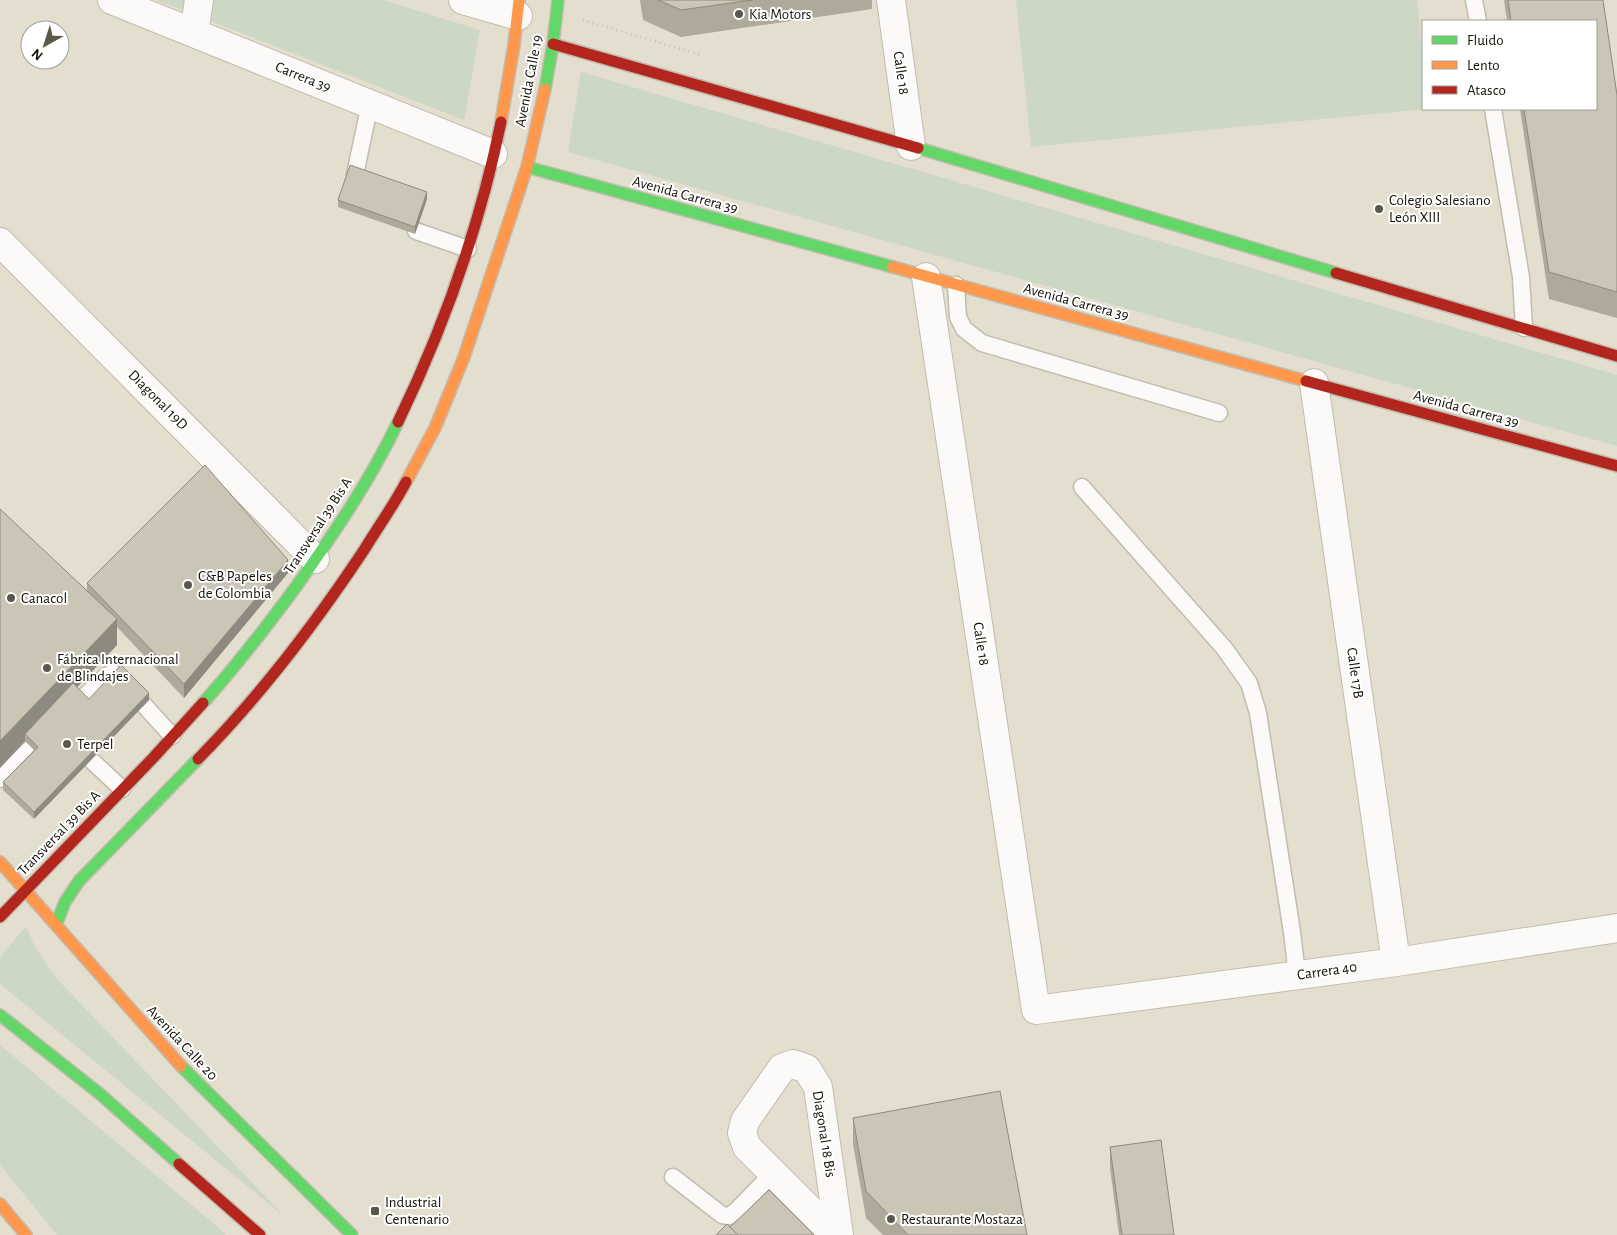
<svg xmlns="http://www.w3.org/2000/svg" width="1617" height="1235" font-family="'Alegreya Sans',sans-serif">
<rect width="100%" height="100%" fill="#e4dece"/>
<path fill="#ccd8c4" d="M157,0H383L480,30L464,120Z
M1016,0H1417L1423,62V109H1426L1031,147Z
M581,72L1617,375V446L568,152Z
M26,926L35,947L57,979L285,1217L0,984V957Z
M0,1045L219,1228L226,1235H57L0,1165Z"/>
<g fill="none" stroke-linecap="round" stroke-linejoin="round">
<defs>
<path id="lane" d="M1474,0L1478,21
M1493,109L1521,277L1524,328
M355,174L370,104
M416,231L468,249
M956,285L958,317L964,329L982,343L1219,413
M1082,487L1224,648L1249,683L1258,713L1292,932L1297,975
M82,699L105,677L112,673L118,675
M144,705L172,736
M91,760L122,789
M0,779L31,748
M673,1177L722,1215L729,1216L736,1211L773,1173"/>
<path id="street" d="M112,0L493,154
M463,0L518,16
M891,0L911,146
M194,33L199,0
M0,242L315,559
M926,277L1036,1010L1396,962L1617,928
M1314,383L1396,962
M835,1235L747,1147L742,1133L745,1121L782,1068L793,1064L807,1069L818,1087L839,1235"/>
<path id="fast" d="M545,89L553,44L558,0
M918,148L1336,273
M527,167L893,267
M203,703C237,665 268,625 298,584C335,532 371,479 398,422
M56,925L65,902L79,881L198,759
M0,1015L100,1094L179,1164
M181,1066L352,1235"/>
<path id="slow" d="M501,122L514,45L519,0
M893,267L1306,381
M406,482L435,428L464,357L527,167L545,89
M0,862L181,1066
M0,1204L26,1235"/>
<path id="jam" d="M553,44L918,148
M1336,273L1617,356
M1306,381L1617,466
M398,422C444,327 480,225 501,122
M198,759C261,695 315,624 364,550C378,527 394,505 406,482
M0,917L153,758L203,703
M179,1164L260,1235"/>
</defs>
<use href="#lane" stroke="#c1bcb0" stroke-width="19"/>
<use href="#street" stroke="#c1bcb0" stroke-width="30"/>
<use href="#fast" stroke="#c1bcb0" stroke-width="14"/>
<use href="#slow" stroke="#c1bcb0" stroke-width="14"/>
<use href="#jam" stroke="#c1bcb0" stroke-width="14"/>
<path stroke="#c4c2bd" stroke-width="3" stroke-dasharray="1 4" stroke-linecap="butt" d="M583,20L702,55"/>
<use href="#lane" stroke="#fbfaf8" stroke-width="16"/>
<use href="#street" stroke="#fbfaf8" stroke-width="28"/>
<use href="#fast" stroke="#63d668" stroke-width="11"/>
<use href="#slow" stroke="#ff974d" stroke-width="11"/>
<use href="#jam" stroke="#b3261e" stroke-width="11"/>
</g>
<path fill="#afa99c" d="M640,0H872V9L681,37L643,20Z
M1504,0H1603L1617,95V318L1549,299L1520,109H1596V21H1507Z
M427,199L415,234L338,207V200Z
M288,573L184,698L117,627V645L77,687L89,699L149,700L34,819L3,790V782L34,750L25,741L0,768L87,591V583Z
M853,1118L1027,1235H883L866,1218L853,1144Z
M1110,1147L1174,1235H1119L1110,1168Z"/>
<path fill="#8e8a7f" d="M427,192V199L415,234V227Z
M288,560V573L184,698V684Z
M117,619V645L29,738L25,734V741L0,768V741Z
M149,693V700L34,819V812Z"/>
<path fill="#cbc5b5" stroke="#8e8a7f" d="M658,0H752L681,10Z
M1508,0H1603L1617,95V292L1549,272L1524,109H1596V21H1511Z
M350,165L427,192L415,227L338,200Z
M205,465L288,560L184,684L87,583Z
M0,509L117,619L0,741Z
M121,665L149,693L34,812L3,782L38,747L25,734L73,683L89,699Z
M1000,1091L1027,1235H908L866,1191L853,1118Z
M1161,1140L1174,1235H1122L1110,1147Z
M769,1190L814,1235H738L730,1227Z
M727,1224L738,1235H716Z"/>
<g fill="#5c574b" stroke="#fff" stroke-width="2">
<circle cx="739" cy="14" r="5"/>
<circle cx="1379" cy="209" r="5"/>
<circle cx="188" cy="585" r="5"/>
<circle cx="11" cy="598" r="5"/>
<circle cx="47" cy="668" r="5"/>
<circle cx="67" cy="744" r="5"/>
<rect x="370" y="1206" width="10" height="10" rx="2.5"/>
<circle cx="891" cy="1219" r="5"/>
</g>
<g text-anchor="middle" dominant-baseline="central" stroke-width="4" stroke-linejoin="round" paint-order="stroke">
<g font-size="15" fill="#120e05" stroke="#fff" text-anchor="start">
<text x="749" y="14">Kia Motors</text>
<text x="1389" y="200">Colegio Salesiano<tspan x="1389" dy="17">León XIII</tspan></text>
<text x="198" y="576">C&amp;B Papeles<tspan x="198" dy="17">de Colombia</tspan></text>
<text x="21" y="598">Canacol</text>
<text x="57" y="659">Fábrica Internacional<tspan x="57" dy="17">de Blindajes</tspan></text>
<text x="77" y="744">Terpel</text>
<text x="385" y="1202">Industrial<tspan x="385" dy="17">Centenario</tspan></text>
<text x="901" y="1219">Restaurante Mostaza</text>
</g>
<g font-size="15" fill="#120e05" stroke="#fff">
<text transform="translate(901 73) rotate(82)">Calle 18</text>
<text transform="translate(303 77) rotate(22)">Carrera 39</text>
<text transform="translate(529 81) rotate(-79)">Avenida Calle 19</text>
<text transform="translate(685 195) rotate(15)">Avenida Carrera 39</text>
<text transform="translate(1076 302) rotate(15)">Avenida Carrera 39</text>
<text transform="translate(158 400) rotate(45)">Diagonal 19D</text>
<text transform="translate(1466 409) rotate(15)">Avenida Carrera 39</text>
<text transform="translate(318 526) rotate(-57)">Transversal 39 Bis A</text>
<text transform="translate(981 644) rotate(81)">Calle 18</text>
<text transform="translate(1355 673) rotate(82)">Calle 17B</text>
<text transform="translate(59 833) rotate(-46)">Transversal 39 Bis A</text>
<text transform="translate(1327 971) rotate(-8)">Carrera 40</text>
<text transform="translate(182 1043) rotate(47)">Avenida Calle 20</text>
<text transform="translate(824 1134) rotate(81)">Diagonal 18 Bis</text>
</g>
</g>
<rect x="1422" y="20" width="175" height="90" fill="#ffffff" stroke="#a09f9b"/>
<rect x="1432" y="36" width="25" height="8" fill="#63d668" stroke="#a09f9b"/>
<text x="1467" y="45" font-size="15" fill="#120e05">Fluido</text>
<rect x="1432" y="61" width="25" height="8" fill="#ff974d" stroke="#a09f9b"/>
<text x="1467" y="70" font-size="15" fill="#120e05">Lento</text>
<rect x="1432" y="86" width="25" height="8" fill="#b3261e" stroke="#a09f9b"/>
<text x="1467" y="95" font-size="15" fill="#120e05">Atasco</text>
<g transform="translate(45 45) rotate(219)"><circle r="24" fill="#ffffff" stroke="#a09f9b"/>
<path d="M0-4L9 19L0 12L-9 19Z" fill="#5c574b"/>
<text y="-8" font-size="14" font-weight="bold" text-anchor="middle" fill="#120e05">N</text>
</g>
</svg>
